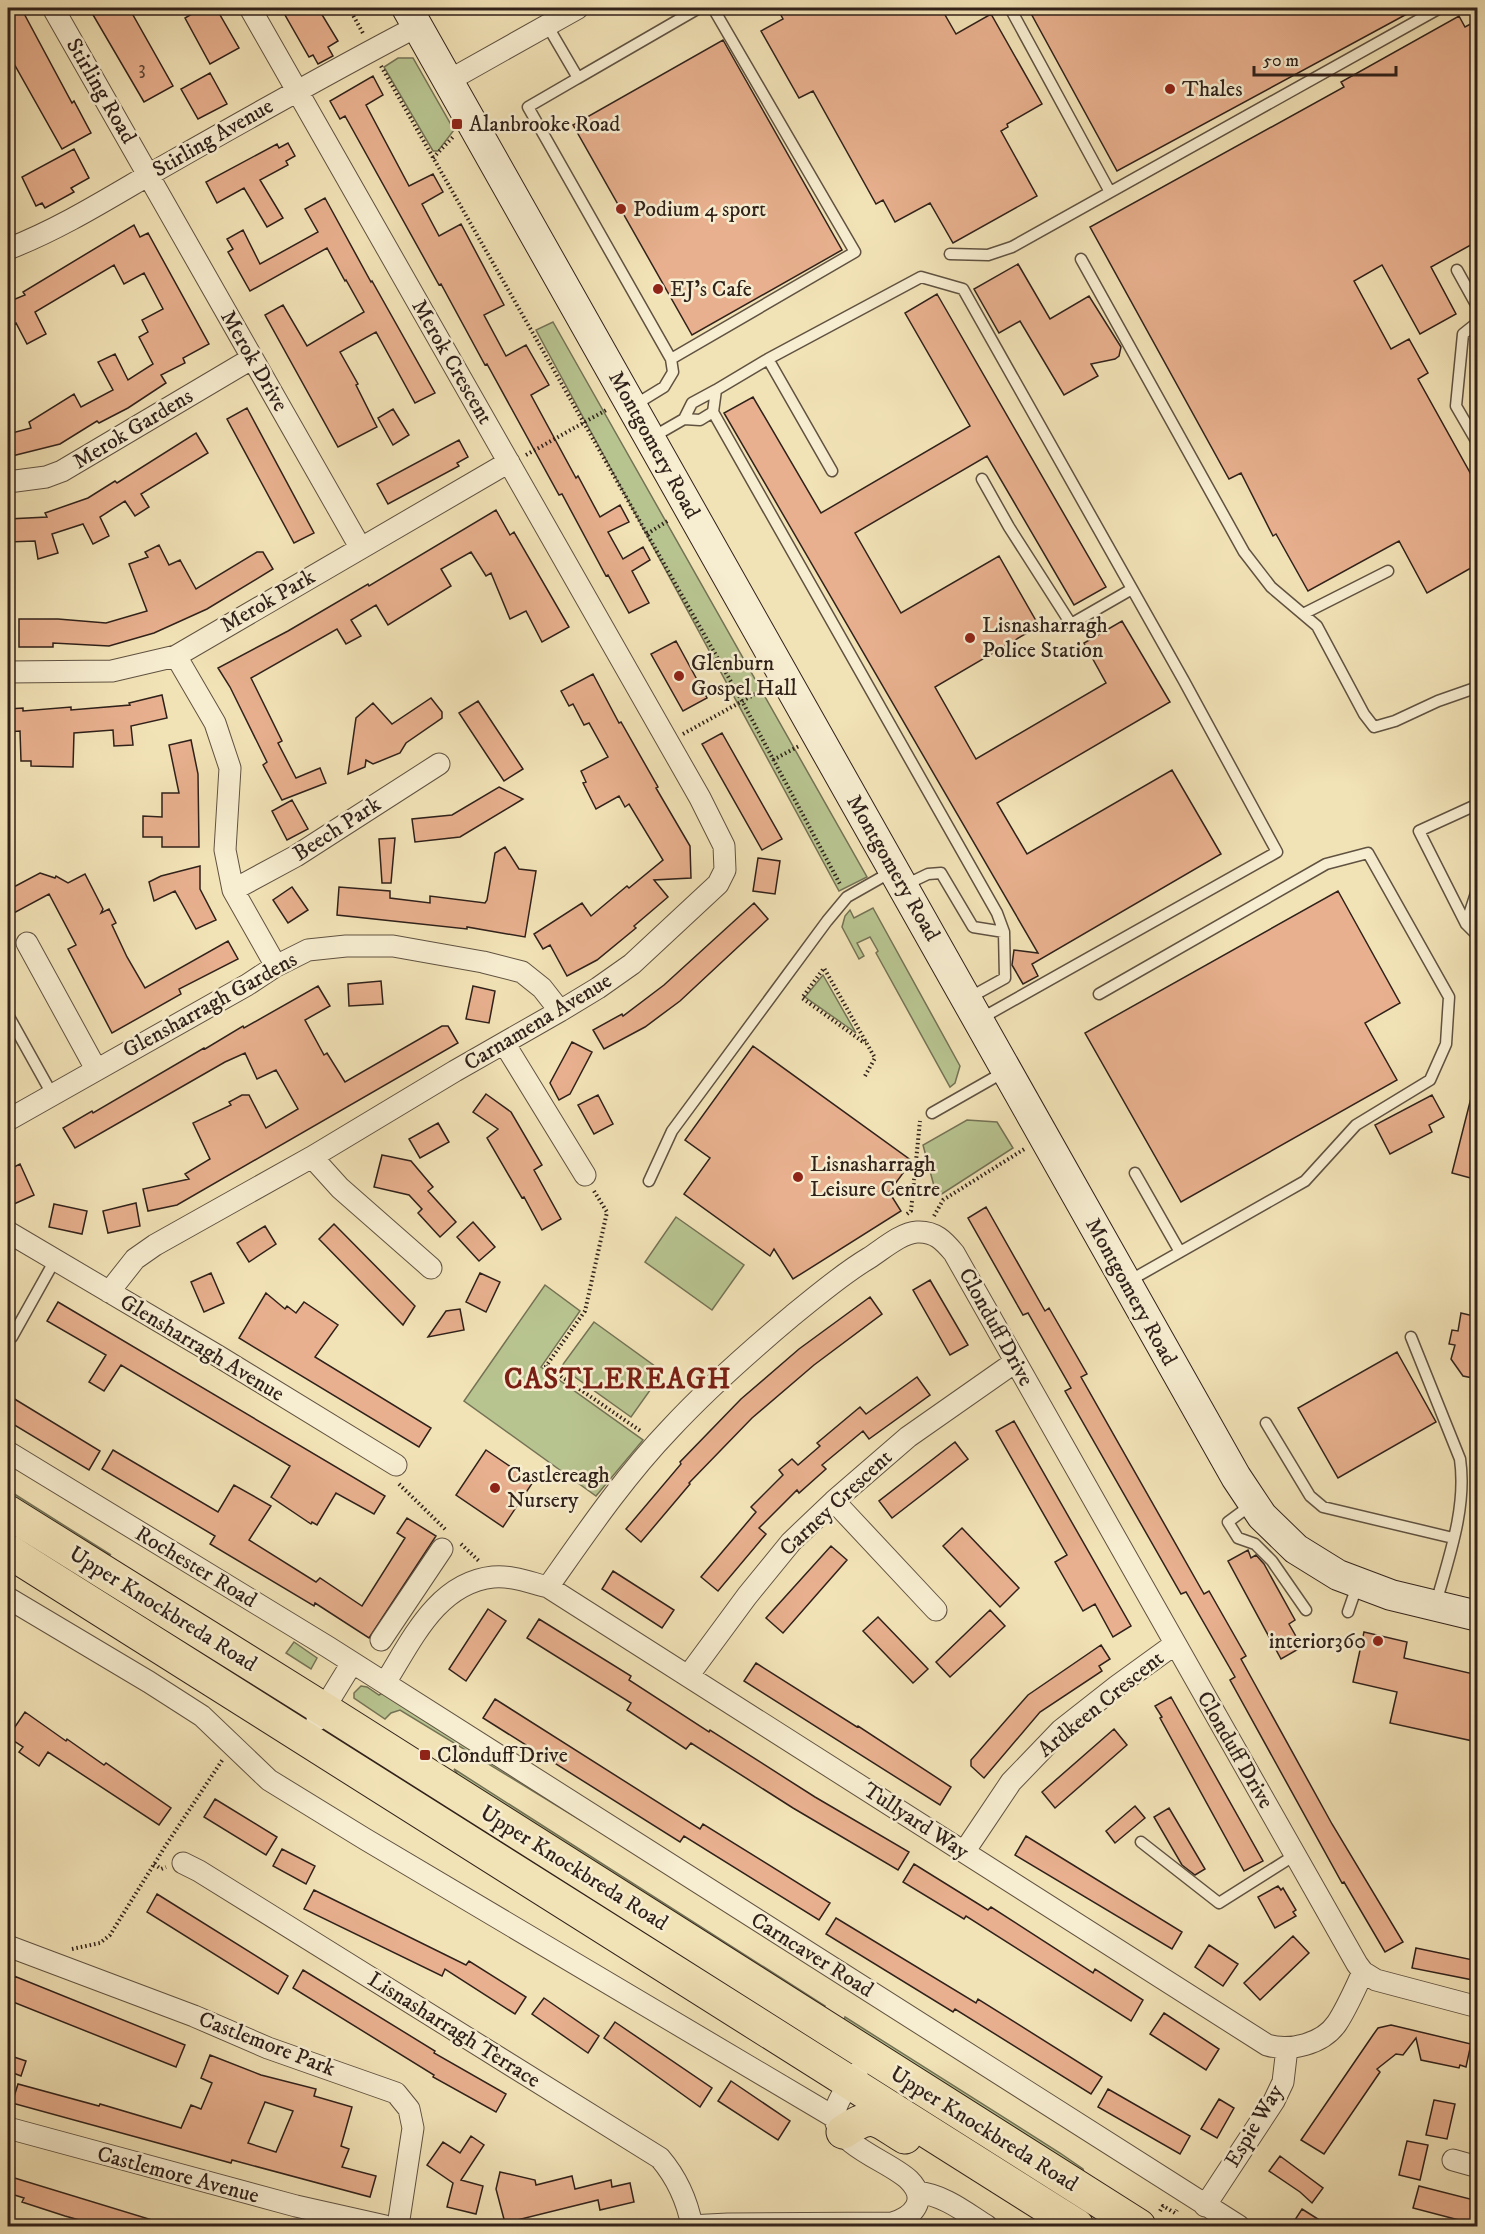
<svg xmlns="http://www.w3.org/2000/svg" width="1485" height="2234" font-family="'IM FELL DW Pica',serif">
<rect width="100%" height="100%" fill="#f2e3b7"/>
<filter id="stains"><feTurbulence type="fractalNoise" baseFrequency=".00333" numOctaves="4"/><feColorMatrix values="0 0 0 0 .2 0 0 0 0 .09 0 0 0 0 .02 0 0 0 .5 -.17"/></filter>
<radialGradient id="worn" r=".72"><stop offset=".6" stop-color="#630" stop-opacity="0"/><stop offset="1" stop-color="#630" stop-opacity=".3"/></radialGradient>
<path fill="#b8c490" stroke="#747255" stroke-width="1.5" d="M398,58H413L454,130L438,151H433L384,67Z
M553,322L867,877L839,891L536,330Z
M873,908L960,1066L955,1083L950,1087L876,953L878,951L870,937L857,943L864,956L859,959L842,927L845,916L850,910L854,918Z
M823,975L856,1033L805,997Z
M967,1120L997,1122L1013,1148L937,1197L923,1145Z
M676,1217L744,1265L712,1310L645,1262Z
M545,1285L580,1311L541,1367L643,1440L596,1496L464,1401Z
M594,1322L663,1372L631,1417L561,1367Z
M8,1490L111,1555L103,1552L8,1494Z
M294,1642L317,1658L311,1669L286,1653Z
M361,1686L367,1687L379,1695L384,1692L582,1821L400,1710L391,1713L385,1719L354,1698V1693Z
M454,1769L825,2006L823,2009L459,1777Z
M845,2017L1060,2153L1083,2169L1084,2172L843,2023Z"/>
<path fill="#e8b08e" stroke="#30211a" stroke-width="1.5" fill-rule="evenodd" d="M8,8H21L72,103L74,101L91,133L62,149L8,53Z
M89,8H129L173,86L144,102Z
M189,8H216L239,48L210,64L185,18L192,14Z
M281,8H318L338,41L328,47L333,56L318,64L313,55L309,57Z
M777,8H941L956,34L991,14L1042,104L1007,124L1008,127L1001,131L1037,196L953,243L930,203L895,222L883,200L876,204L813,91L799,98L761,31L783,19Z
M1028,8H1418L1117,171Z
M1459,16L1465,27L1478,20V241L1431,267L1456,314L1420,334L1382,265L1354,281L1391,349L1409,339L1428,373L1418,379L1478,487V564L1427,593L1399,541L1308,591L1276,534L1273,536L1241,473L1229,479L1090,227L1344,87L1341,82Z
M723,40L842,250L692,335L573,125Z
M210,73L227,104L198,119L181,89Z
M373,76L383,95L366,105L409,186L433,174L443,192L422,204L439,236L461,224L504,305L484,315L506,356L526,345L549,385L531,395L576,478L578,476L600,517L620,505L629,522L608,532L623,559L643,547L650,560L632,571L649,603L629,613L608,575L606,576L562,494L559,495L487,364L485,365L441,284L439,285L345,116L340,119L330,101Z
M288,143L295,156L286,161L288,165L260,180L283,218L267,227L244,188L217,203L206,182L277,144L279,148Z
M74,149L89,178L71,188L74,192L45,208L42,203L36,206L22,177Z
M325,198L371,282L372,281L435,393L415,403L376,332L340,352L358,384L356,385L377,427L338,447L265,315L283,305L307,346L364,312L346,280L345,281L327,248L250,291L228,252L233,249L227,239L243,230L260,264L318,232L305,209Z
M134,225L140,237L148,233L209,344L183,358L185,363L161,375L166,383L128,408L99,423L97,421L60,444L8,457V434L31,428L29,422L74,394L81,407L113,390L98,362L115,354L128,380L153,364L139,337L148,332L142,320L163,309L144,273L124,284L114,265L35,312L46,334L27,344L16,323L8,327V302L25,295L23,292Z
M1018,264L1050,319L1089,296L1121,347L1119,356L1115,359L1091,364L1098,376L1064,395L1020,321L999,333L974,289Z
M937,294L1106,587L1074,605L987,456L855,533L901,613L999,556L1039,626L935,687L976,759L1106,683L1084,643L1122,621L1170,702L997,803L1027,854L1172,770L1221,854L1032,964L1038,976L1023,984L1012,965L1014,950L1038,953L724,413L753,397L821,513L970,426L905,313Z
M247,408L314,533L294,543L227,419Z
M393,409L409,435L393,445L378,418Z
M196,433L208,453L141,494L149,507L135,516L125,501L100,517L109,536L93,544L83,524L52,534L58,553L38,559L35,541L8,542V519L47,517L45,513L88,498L115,481L117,483Z
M459,440L468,457L457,463L459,466L388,504L377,484Z
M496,510L510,535L514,532L569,627L542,642L526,611L510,619L491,573L486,576L471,552L441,569L451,586L388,625L376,605L351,620L361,636L346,644L337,629L251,678L282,741L278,743L296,778L320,768L326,783L282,800L263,765L267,762L230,687L218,668L288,631L368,584L369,586Z
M159,545L169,565L180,560L196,589L257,552H263L273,569L207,609L154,633L109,646L53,643V647H19V619H58L106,623L147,611L129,564L148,557L145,552Z
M676,641L707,698L683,711L651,654Z
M593,674L619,723L621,722L658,787L656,788L690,846L691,878L654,880L668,897L634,926L636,928L597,960L567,976L550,945L543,949L534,934L582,903L591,916L627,886L629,888L663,860L629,804L625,807L619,796L596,809L583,783L586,782L581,771L608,757L589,723L584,725L573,704L569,706L561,691Z
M162,695L167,718L131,726L133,745L114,746L113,730L74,733L73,767L31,766V761H21L20,731L8,732V709L23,708V711L71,707V710L130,705L129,703Z
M431,698L442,712V718L406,743L400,753L373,764L366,760L365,767L348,774L356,718L373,703L392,724Z
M478,701L523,769L504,781L459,713Z
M722,733L782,839L762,850L702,744Z
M191,740L198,774L199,847H162V837H143V816L162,817V793H179L169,745Z
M499,787L523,799L460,837L415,842L412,819L452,815Z
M292,800L308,829L287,840L272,811Z
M395,838L391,883H382L379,839Z
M505,847L519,869L536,871L525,937L467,927V929L337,915L339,887L390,891V898L430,903V896L485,903L487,900L495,853Z
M758,858L780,861L775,894L753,891Z
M200,866V889L216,920L196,929L175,891L154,901L149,882L161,876Z
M40,873L55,878L56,876L68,883L85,874L103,909L101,913L109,909L116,923L112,925L127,957L145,988L228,941L238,959L179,989L181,994L112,1033L68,949L76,945L49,894L12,914L8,905V890Z
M292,887L308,910L288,923L273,900Z
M1338,891L1400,1003L1365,1023L1397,1080L1181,1202L1085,1033Z
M754,903L768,919L680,1001L645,1027L604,1049L593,1030L622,1014L623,1016L664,985Z
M381,981L383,1004L349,1006L348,984Z
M318,986L330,1006L305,1020L324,1055L327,1053L345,1082L442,1026H448L458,1043L177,1205L148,1211L143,1189L189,1179L185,1174L210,1159L193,1123L231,1105L229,1102L242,1095H249L266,1128L298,1109L276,1070L257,1079L245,1053L225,1062L75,1148L63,1128L92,1111L93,1113L204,1048L205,1049L243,1026L244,1028Z
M473,986L495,991L489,1023L466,1019Z
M572,1042L592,1052L570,1094L559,1100L550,1083Z
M753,1046L912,1161L889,1192L901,1211L793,1279L774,1249L770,1256L684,1194L710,1158L685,1140Z
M486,1094L511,1112L542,1165L534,1170L561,1219L542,1230L524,1197L522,1198L487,1138L498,1129L473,1112Z
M1472,1094H1478V1180L1452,1173Z
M598,1095L613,1124L594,1134L578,1105Z
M1432,1095L1444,1117L1429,1125L1432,1132L1390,1154L1375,1125Z
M438,1123L449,1142L420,1158L409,1139Z
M382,1155L411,1161L433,1187L428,1191L456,1222L440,1237L418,1213L422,1209L409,1195L374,1187Z
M20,1164L34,1195L14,1204L8,1191V1170Z
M136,1203L140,1226L108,1233L103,1211Z
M54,1204L87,1211L82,1234L49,1227Z
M986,1207L1045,1311L1049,1308L1087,1374L1081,1377L1204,1594L1209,1591L1246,1656L1241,1659L1332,1824L1403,1942L1385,1952L1344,1882L1342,1883L1230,1680L1235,1677L1186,1592L1181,1594L1065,1391L1071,1388L1028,1313L1023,1315L968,1218Z
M473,1222L495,1247L479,1261L457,1237Z
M334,1224L415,1306L403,1325L319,1239Z
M265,1226L276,1244L249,1262L237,1243Z
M211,1273L224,1303L204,1312L191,1282Z
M480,1273L500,1282L486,1312L466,1302Z
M930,1280L968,1345L950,1355L913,1290Z
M266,1293L285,1309L287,1306L296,1313L304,1302L338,1325L315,1357L431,1428L419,1447L239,1338Z
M870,1297L882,1314L814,1365L752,1418L689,1483L690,1484L641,1542L626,1529L681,1464L680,1462L741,1399L799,1349Z
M58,1302L385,1496L374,1514L336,1493L317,1525L312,1522L311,1524L271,1497L290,1466L121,1365L104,1391L89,1382L106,1355L47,1321Z
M460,1309L464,1330L428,1337L446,1311Z
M1461,1313L1478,1317V1379L1463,1376L1451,1359L1455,1345L1449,1344L1452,1330L1458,1331Z
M1397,1352L1436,1422L1338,1478L1298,1408Z
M917,1377L930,1395L869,1439L863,1431L822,1465L826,1469L799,1493L797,1490L759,1528L766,1534L718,1591L701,1577L756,1512L751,1507L783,1475L779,1470L792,1459L798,1465L820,1446L817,1443L860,1407L866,1414Z
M8,1395L100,1451L89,1470L13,1424L8,1434Z
M1014,1421L1131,1626L1113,1637L1095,1604L1083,1611L1055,1562L1067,1555L996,1431Z
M955,1442L968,1459L892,1518L879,1501Z
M113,1450L218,1512L234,1485L271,1506L249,1540L316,1582L320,1578L362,1606L405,1538L397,1533L407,1518L436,1536L369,1638L315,1603L314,1606L210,1544L215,1536L102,1469Z
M486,1450L533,1482L503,1527L456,1495Z
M962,1528L1019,1588L1000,1607L943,1546Z
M831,1546L847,1560L783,1633L766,1618Z
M1248,1550L1251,1558L1256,1555L1264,1564L1295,1620L1289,1624L1302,1647L1281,1659L1228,1561Z
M613,1571L674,1610L662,1628L602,1589Z
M488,1609L506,1621L466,1681L449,1669Z
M990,1610L1005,1626L950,1677L936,1662Z
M878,1617L928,1669L913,1683L863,1631Z
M539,1619L631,1676L629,1680L709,1732L710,1730L815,1797L909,1852L898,1870L793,1808L691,1743L686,1749L627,1710L631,1703L527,1638Z
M1364,1632L1407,1642L1404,1658L1478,1675V1722L1473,1741L1390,1723L1397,1692L1353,1682Z
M1101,1645L1110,1659L1099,1666L1102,1671L1040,1712L984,1778L971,1766V1760L1028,1695Z
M756,1663L857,1727L858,1726L951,1787L940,1805L744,1681Z
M1171,1697L1263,1861L1244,1871L1160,1718L1162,1717L1155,1706Z
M495,1699L700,1829L703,1824L830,1903L819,1920L684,1836L680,1842L483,1718Z
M25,1712L66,1741L67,1739L104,1765L106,1763L171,1808L159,1825L48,1752L39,1766L19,1752L23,1747L8,1737Z
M1114,1729L1127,1745L1055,1808L1042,1792Z
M215,1799L277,1837L266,1855L204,1817Z
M1135,1806L1145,1818L1115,1843L1106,1831Z
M1169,1808L1205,1869L1195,1875L1182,1865L1154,1817Z
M1026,1836L1182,1932L1172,1949L1015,1855Z
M282,1849L315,1866L306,1884L273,1866Z
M914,1864L988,1910L991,1907L1093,1973L1095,1969L1143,2000L1131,2021L966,1916L964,1919L903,1882Z
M1278,1886L1281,1890L1283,1888L1296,1910L1293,1912L1296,1916L1275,1928L1258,1897Z
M314,1890L466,1965L469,1961L526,1997L515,2014L445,1969L442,1976L304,1909Z
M157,1894L288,1976L278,1994L147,1912Z
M836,1918L976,2003L978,1999L1102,2077L1091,2094L955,2009L953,2012L826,1934Z
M1293,1936L1309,1953L1260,2000L1244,1983Z
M1209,1945L1238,1964L1223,1986L1195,1967Z
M1416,1948L1478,1961V1981L1412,1968Z
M303,1970L435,2051L434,2053L506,2094L496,2112L433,2077L434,2075L293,1988Z
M14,1976L185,2045L176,2067L8,2000V1994Z
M544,1998L599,2036L588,2053L532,2014Z
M1164,2013L1219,2049L1206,2070L1150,2034Z
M615,2022L712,2088L700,2107L604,2038Z
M1391,2025L1471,2044L1466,2067L1460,2065L1459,2068L1421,2060L1416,2038L1403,2055L1396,2054L1377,2069L1380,2072L1324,2154L1301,2140L1373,2035L1378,2028Z
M8,2055L26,2061L21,2076L8,2071Z
M210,2055L261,2075L316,2089L314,2096L352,2107L341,2146L349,2149L342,2167L376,2176L370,2197L232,2160L231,2163L12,2103L18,2084L99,2106L100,2104L181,2128L191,2105L201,2109L212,2083L201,2078ZM265,2102L293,2111L276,2152L248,2143Z
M731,2081L790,2121L778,2140L718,2101Z
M1108,2089L1190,2136L1180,2154L1098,2107Z
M1219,2099L1234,2108L1217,2138L1201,2129Z
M1434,2100L1455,2104L1447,2139L1426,2135Z
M471,2136L484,2145L461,2180L483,2186L476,2214L447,2207L453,2183L427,2165L443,2142L460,2153Z
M1407,2141L1428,2145L1420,2180L1399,2175Z
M1280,2156L1323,2188L1312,2203L1300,2192L1269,2171Z
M500,2172L535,2180L536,2185L572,2176L575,2189L611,2180L612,2187L630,2183L634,2202L600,2210L598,2200L505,2223L496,2189Z
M8,2176L162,2223V2226H101L65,2216L22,2202L24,2198L8,2193Z
M1419,2186L1478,2201V2225L1413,2208Z
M1302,2209L1329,2226H1291Z"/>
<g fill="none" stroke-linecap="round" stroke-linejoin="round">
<defs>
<path id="lane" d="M1010,8L1110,192
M547,25L578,78L528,107L671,359L673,372L664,387L633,406
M578,78L699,8
M950,254L988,255L1012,247L1440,8
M1081,259L1244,552L1271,587L1317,626L1364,714L1374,727L1395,721L1438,701L1478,687
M1457,270L1478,308
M1478,322L1463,334L1456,406L1478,444
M671,359L855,252L713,8
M768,359L832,471
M684,419L700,420L713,412
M651,438L684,419L692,403L716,390
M982,479L1009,527L1071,624L1132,589
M1303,614L1388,571
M1478,804L1419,831L1466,924L1478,936
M905,885L928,874L941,873L973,927L1004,932
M1466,924L1478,887
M1099,994L1326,864L1368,853L1449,997L1446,1044L1430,1080L1356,1125L1305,1181L1129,1281
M967,999L1005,978L1004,932L997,913L713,412L716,390L768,359L921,277L963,289L1184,681L1277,852L980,1019
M8,1015L52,1094
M932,1113L1004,1072
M1135,1173L1180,1252
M649,1181L672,1131L827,921L847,897L891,872
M12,1337L55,1260
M1411,1337L1460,1459C1467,1507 1449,1557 1436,1603
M1266,1423L1310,1496L1323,1507L1453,1538
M1251,1505L1228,1522L1238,1538L1255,1544L1272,1561L1306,1610
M1348,1612L1357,1586
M1141,1842L1219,1903L1295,1855"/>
<path id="street" d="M53,8L360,547
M448,81L578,8
M8,249C67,226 118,192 173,161C254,115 335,69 418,26
M8,482L46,477L62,471L251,359
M176,656L215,723L230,768L225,850L233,890L276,966
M8,672L112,671L176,656L509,462
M233,890L296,856L439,764
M27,943L96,1069
M504,1043L585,1175
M8,1120L247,985L276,966L308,950L346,946H393L483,962L522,972L542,988L560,1011
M312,1157L340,1188L431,1268
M8,1232L218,1356L396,1465
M109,1292L135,1259L155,1245L312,1157L455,1071L560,1011L598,988L632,964L718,884L725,870L724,846L700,798L250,8
M8,1452L328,1647L1239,2226
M834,1501L936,1610
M548,1587C586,1533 624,1477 670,1429C708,1388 750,1351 793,1315C818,1295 842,1274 869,1258C883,1249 901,1233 917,1232C935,1231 944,1241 954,1253L1357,1964L1363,1972L1376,1980L1478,2007
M8,1598L149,1682L202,1716L269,1780L365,1839L834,2117
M381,1640L442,1549
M688,1676L747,1596L791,1542L834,1501L908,1437L1015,1362
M385,1683C412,1640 437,1583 493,1577C511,1575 531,1583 548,1587L1267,2045C1290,2052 1323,2044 1337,2023C1347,2008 1355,1989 1363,1972
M317,1720L352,1663
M964,1852L1011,1782L1061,1730L1117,1686L1175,1644
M183,1863L199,1871L660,2158C677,2178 687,2200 692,2226
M8,1946L194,2016L268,2048L396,2093L409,2109L413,2128L398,2226
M8,2128L296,2206L385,2226
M1453,2160L1478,2167
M917,2192C944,2195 965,2212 987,2226
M1205,2206L1274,2101L1283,2082L1287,2048
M689,2226L728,2224L892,2223C913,2217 929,2200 909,2180C892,2163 839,2146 835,2119C833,2103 849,2086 857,2073"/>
<path id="secondary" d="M407,8L1236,1477L1262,1516L1296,1549L1338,1575L1391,1595L1478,1616"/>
<path id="highway" d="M8,1512L325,1710L1139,2226
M8,1551L1077,2226
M843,2132C874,2111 875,2119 905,2137"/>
</defs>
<use href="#lane" stroke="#605241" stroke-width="13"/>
<use href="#street" stroke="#605241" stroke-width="23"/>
<use href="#secondary" stroke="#30211a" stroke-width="32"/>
<use href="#highway" stroke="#30211a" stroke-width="35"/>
<path stroke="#30211a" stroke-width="4" stroke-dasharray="1.5 3" stroke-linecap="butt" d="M349,8L364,35
M381,66L742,701L841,886
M433,158L453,137
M526,455L608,409
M647,534L669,520
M683,734L766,688
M773,760L799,746
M865,1076L875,1058L824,968L802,998L862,1041L866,1042
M594,1191L607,1212L585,1311L546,1366L642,1432
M907,1214L911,1211L920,1121
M934,1216L943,1200L1026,1148
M399,1484L447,1531
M461,1544L480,1562
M154,1864L161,1869L166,1867
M72,1949L100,1943L110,1935L166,1845L223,1759
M1160,2211L1163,2206L1175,2213L1177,2210"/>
<use href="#lane" stroke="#f7edd0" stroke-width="10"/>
<use href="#street" stroke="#f7edd0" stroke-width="21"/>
<use href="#secondary" stroke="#f7edd0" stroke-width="30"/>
<use href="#highway" stroke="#f2e3b7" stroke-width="33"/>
</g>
<g fill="#8f2418" stroke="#f7edd0" stroke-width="2">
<circle cx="1170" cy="89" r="6"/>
<rect x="451" y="118" width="12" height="12" rx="3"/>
<circle cx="621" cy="209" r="6"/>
<circle cx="658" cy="289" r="6"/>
<circle cx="970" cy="638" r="6"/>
<circle cx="679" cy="676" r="6"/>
<circle cx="798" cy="1177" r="6"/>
<circle cx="495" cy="1488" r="6"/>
<circle cx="1378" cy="1641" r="6"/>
<rect x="419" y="1749" width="12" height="12" rx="3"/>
</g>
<g text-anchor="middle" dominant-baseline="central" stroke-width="5" stroke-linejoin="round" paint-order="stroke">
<g font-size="20" fill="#5e4537">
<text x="142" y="68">3</text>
</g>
<g font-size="22" fill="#30211a" stroke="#f7edd0" text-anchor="start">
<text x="1182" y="89">Thales</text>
<text x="469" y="124">Alanbrooke Road</text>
<text x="633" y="209">Podium 4 sport</text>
<text x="670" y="289">EJ’s Cafe</text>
<text x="982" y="625">Lisnasharragh<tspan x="982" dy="25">Police Station</tspan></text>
<text x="691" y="663">Glenburn<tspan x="691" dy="25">Gospel Hall</tspan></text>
<text x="810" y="1164">Lisnasharragh<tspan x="810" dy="25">Leisure Centre</tspan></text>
<text x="507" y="1475">Castlereagh<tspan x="507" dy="25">Nursery</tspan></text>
<text x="1366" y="1641" text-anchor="end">interior360</text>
<text x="437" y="1755">Clonduff Drive</text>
</g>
<g font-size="22" fill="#30211a" stroke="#f7edd0">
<text transform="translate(101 91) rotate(60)">Stirling Road</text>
<text transform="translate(213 138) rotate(-30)">Stirling Avenue</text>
<text transform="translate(254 361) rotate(60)">Merok Drive</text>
<text transform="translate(452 362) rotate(60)">Merok Crescent</text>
<text transform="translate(133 429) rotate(-31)">Merok Gardens</text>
<text transform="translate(654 445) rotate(61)">Montgomery Road</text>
<text transform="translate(268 601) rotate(-30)">Merok Park</text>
<text transform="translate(337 829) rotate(-33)">Beech Park</text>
<text transform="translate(893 868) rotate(60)">Montgomery Road</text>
<text transform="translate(210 1005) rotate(-29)">Glensharragh Gardens</text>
<text transform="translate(538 1022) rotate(-31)">Carnamena Avenue</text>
<text transform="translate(1131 1292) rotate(61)">Montgomery Road</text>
<text transform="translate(996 1327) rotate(61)">Clonduff Drive</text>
<text transform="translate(202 1348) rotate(31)">Glensharragh Avenue</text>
<text transform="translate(836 1503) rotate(-43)">Carney Crescent</text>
<text transform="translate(196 1567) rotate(31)">Rochester Road</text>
<text transform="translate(163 1609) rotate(32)">Upper Knockbreda Road</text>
<text transform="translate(1101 1704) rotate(-39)">Ardkeen Crescent</text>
<text transform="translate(1235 1750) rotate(60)">Clonduff Drive</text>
<text transform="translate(916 1821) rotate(33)">Tullyard Way</text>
<text transform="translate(574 1868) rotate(32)">Upper Knockbreda Road</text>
<text transform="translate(812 1955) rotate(32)">Carncaver Road</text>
<text transform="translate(454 2030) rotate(32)">Lisnasharragh Terrace</text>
<text transform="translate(267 2044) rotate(21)">Castlemore Park</text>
<text transform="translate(1254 2126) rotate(-59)">Espie Way</text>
<text transform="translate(984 2129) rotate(32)">Upper Knockbreda Road</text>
<text transform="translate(178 2175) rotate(15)">Castlemore Avenue</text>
</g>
<g font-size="28" font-weight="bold" letter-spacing="1.5" fill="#7a1f14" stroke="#f7edd0">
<text x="618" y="1379">CASTLEREAGH</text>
</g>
</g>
<rect width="1485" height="2234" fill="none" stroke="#f2e3b7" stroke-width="30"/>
<rect x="9" y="9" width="1467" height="2216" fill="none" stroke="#30211a" stroke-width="3"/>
<rect x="15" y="15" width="1455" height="2204" fill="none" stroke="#30211a" stroke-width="1.5"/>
<path d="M1254 66v9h142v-9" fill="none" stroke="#30211a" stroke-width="3"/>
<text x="1263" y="66" font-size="18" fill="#30211a" stroke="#f7edd0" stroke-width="4.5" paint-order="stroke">50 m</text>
<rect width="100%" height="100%" filter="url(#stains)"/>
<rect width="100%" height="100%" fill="url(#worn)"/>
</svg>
